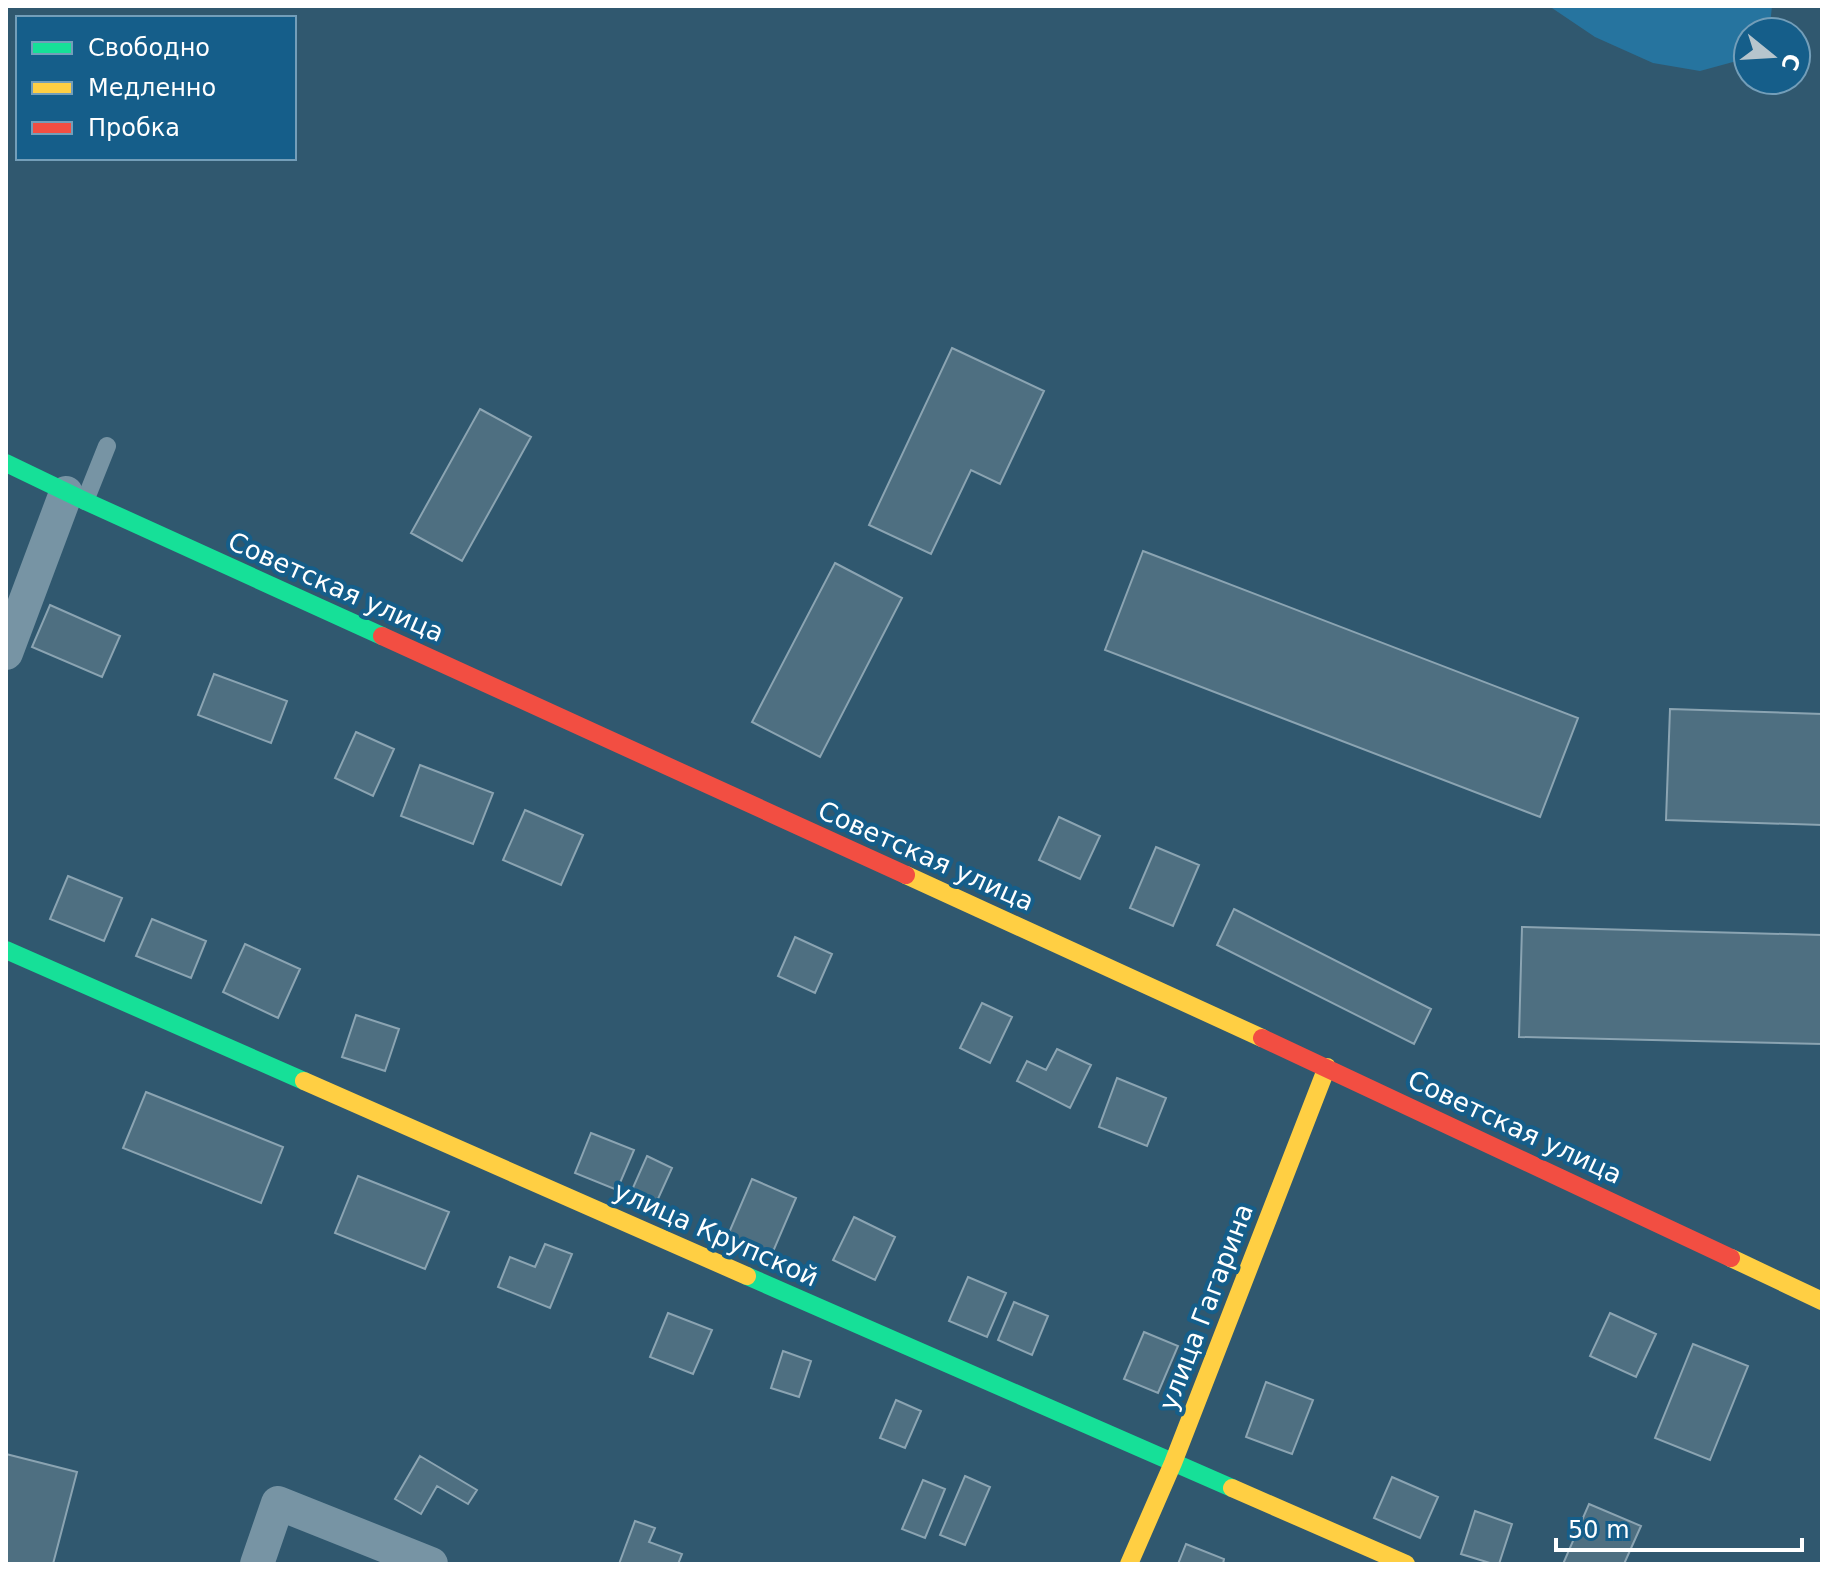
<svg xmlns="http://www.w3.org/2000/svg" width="1828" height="1570" font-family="'DejaVu Sans',sans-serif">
<rect width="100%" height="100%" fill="#30586f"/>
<path fill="#26749f" d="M1549,6H1772L1770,25L1765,32H1748V55L1744,59L1700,71L1653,63L1595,37Z"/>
<path fill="#4e6f81" stroke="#8ba4b2" stroke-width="2" d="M952,348L1044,391L1000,484L971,470L931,554L869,525Z
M480,409L531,437L462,561L411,533Z
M1143,551L1578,718L1540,817L1105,650Z
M835,563L902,598L820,757L752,722Z
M50,605L120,636L102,677L32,647Z
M214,674L287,701L271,743L198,715Z
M1670,709L1822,714V825L1666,820Z
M356,732L394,749L373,796L335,778Z
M420,765L493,793L473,844L401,816Z
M525,810L583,835L561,885L503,860Z
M1059,817L1100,836L1080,879L1039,860Z
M1156,847L1199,865L1173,926L1130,908Z
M68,876L122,898L104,941L50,919Z
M1234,909L1431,1009L1414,1044L1217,945Z
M152,919L206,941L191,978L136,956Z
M1522,927L1822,935V1044L1519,1037Z
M795,937L832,954L815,993L778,976Z
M245,944L300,969L278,1018L223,992Z
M982,1003L1012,1017L990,1063L960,1048Z
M356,1015L399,1029L385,1071L342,1057Z
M1057,1049L1091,1065L1070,1108L1017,1081L1027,1061L1046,1070Z
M1117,1078L1166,1098L1147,1146L1099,1127Z
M146,1092L283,1147L261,1203L123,1148Z
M591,1133L634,1150L617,1190L575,1173Z
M647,1156L672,1168L653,1210L628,1199Z
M358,1176L449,1212L425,1269L335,1233Z
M752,1179L796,1198L772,1254L728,1235Z
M854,1217L895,1237L875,1280L833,1260Z
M545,1244L572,1254L550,1308L498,1287L510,1257L535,1267Z
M968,1277L1006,1293L987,1337L949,1321Z
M1014,1302L1048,1316L1032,1355L998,1340Z
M668,1313L712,1330L693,1374L650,1357Z
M1610,1313L1656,1334L1636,1377L1590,1356Z
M1144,1332L1178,1346L1158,1393L1124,1379Z
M1693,1344L1748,1366L1710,1460L1655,1438Z
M783,1351L811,1361L799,1397L771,1388Z
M1266,1382L1313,1400L1292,1454L1246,1437Z
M896,1400L921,1411L905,1448L880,1438Z
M6,1454L77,1472L53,1564H6Z
M420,1456L477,1490L468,1504L437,1486L421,1514L395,1499Z
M965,1476L990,1487L965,1545L940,1535Z
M1392,1477L1438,1497L1420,1538L1374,1518Z
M923,1480L945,1489L925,1538L902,1529Z
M1589,1504L1641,1526L1624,1564H1563Z
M1475,1511L1512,1524L1499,1564H1493L1461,1554Z
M635,1521L655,1528L649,1542L682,1554L678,1564H619Z
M1186,1544L1224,1559L1223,1564H1178Z"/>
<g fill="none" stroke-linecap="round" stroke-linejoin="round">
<path stroke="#7794a4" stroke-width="18" d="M85,501L107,446"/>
<path stroke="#7794a4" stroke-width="34" d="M6,653L66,493
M257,1564L278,1503L431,1564"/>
<path stroke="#16e098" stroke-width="18" d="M6,463L85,501L382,636
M6,950L304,1081
M747,1276L1232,1488"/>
<path stroke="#ffcf43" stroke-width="18" d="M906,875L1262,1038
M304,1081L747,1276
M1731,1258L1822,1301
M1232,1488L1406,1564
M1129,1564L1173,1463L1327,1067"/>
<path stroke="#f24e42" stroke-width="18" d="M382,636L906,875
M1262,1038L1731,1258"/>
</g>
<g text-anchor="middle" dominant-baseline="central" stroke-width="8" stroke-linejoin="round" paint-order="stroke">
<g font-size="26" fill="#fff" stroke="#155e8a">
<text transform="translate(336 587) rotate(24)">Советская улица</text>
<text transform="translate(926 856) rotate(24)">Советская улица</text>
<text transform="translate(1515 1127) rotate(25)">Советская улица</text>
<text transform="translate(716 1234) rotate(24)">улица Крупской</text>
<text transform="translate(1206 1307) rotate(-69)">улица Гагарина</text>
</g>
</g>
<rect width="1828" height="1570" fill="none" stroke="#ffffff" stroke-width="16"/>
<rect x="16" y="16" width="280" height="144" fill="#155e8a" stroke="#739eb9" stroke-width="2"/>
<rect x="32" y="42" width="40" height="12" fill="#16e098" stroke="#739eb9" stroke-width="2"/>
<text x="88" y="56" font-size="24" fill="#ffffff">Свободно</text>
<rect x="32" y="82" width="40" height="12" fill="#ffcf43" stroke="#739eb9" stroke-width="2"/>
<text x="88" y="96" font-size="24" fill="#ffffff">Медленно</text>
<rect x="32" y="122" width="40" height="12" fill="#f24e42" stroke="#739eb9" stroke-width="2"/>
<text x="88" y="136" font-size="24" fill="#ffffff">Пробка</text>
<g transform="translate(1772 56) rotate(108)"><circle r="38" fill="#155e8a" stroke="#739eb9" stroke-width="2"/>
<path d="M0-6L14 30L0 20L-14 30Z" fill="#b7c5cd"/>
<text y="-12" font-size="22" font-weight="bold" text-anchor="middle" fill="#ffffff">С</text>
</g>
<path d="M1556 1538v12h246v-12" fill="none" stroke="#ffffff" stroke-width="4"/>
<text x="1568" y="1538" font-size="24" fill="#ffffff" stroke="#155e8a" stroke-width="6" paint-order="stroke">50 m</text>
</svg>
